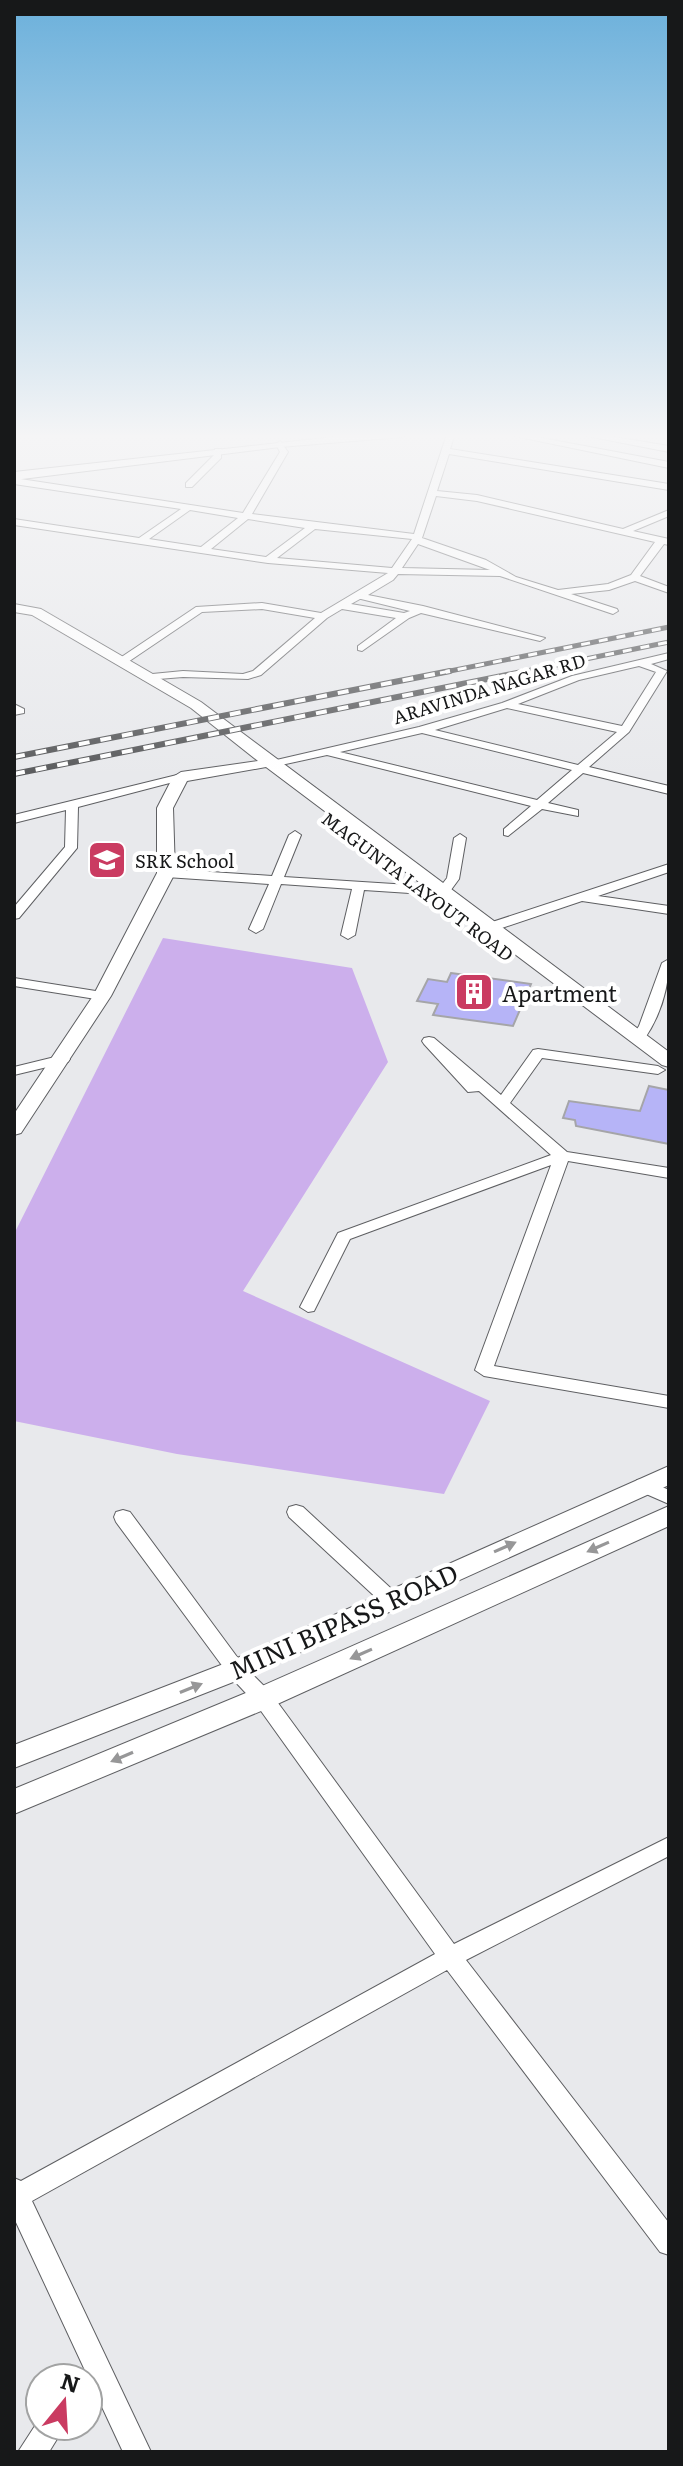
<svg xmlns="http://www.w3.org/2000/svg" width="683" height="2466" font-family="Literata,serif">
<rect width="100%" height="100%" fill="#e8e9ec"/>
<path fill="#ccafec" d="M163,938L352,968L388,1062L243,1291L490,1401L444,1494L177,1454L14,1421V1234Z"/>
<path fill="#b6b4f7" stroke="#a5a5a8" stroke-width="2" d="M451,973L531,984L513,1026L433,1015L438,1004L417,1001L428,979L447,982Z
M649,1086L669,1090V1144L576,1126L575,1120L563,1118L569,1101L640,1111Z"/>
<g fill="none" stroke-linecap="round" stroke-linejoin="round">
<defs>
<path id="street" d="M447,434H455L450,449L669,484V490L449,454L437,491L477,495L623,529L669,510V516L633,531L669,539V545L664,544L640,576L669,587V593L635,581L609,590L571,594L617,609L618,611L613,614L500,576L398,574L393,580L368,595L423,606L545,638L540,641L421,613L409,618L362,651L358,650V646L396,618L342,609L327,618L261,675L248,679L183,677L146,680L142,679V675L183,671L243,674L253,671L315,618L262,609L202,612L125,664H117V660L196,607L262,603L321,613L388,573L268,563L14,525V519L139,538L181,509L14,484V478L243,513L280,452L276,444L280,441L288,452L252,514L414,534ZM436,496L477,501L655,542L631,575L608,584L558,590L516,577L486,560L422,538ZM190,510L238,518L201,547L149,539ZM248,519L305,528L266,557L211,549ZM315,529L412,539L392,568L277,558ZM418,544L490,570L402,568ZM360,599H361L410,611L404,613L351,604Z
M504,434H521L669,462V468Z
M577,434H596L669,446V452Z
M215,449H221V458L192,487H186V483L214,455Z
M669,653V659L651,664L667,671L629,732L589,767L669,786V794L583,773L548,803L578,810V816L542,809L508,836L504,835V829L531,806L327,755L272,767L266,764L272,761L419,727L502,703L572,676ZM639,666L656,672L622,726L518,704L579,680ZM507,708L617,732L578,765L435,730ZM422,733L572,770L537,800L340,752Z
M14,704L24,709V713L14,715Z
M181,774L187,777L185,779L78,807L77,848L19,918L14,919V907L65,847L66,810L14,823V815Z
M295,831L301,835L284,877L425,886L431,890L425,894L364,890L355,935L348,939L341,935L352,889L281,884L263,929L256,933L249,929L269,884L166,877L160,873L166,869L272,876L289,835Z
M460,834L466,838L459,879L448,894H438L437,891L447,878L454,838Z
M669,864V872L598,896L669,906V914L582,901L496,930L491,931L484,927L486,924Z
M669,959C669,988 660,1017 643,1041H633L631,1038L639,1026L662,963Z
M14,978L102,992L109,996L102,1000L14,986Z
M429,1037L434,1038L501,1095L533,1050L538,1049L658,1066L665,1070L658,1074L542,1058L510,1103L567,1152L669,1168V1178L568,1161L494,1366L669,1396V1408L484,1376L475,1370L551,1165L350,1239L314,1311L308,1312L300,1307L338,1233L551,1155L479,1091L468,1092L424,1044L422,1041L424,1038Z
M63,1055L70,1059L68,1062L14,1075V1067Z
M644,1479L669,1490V1504L637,1490L635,1485L637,1480Z
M296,1505L303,1507L397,1594L400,1599L397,1604L390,1606L383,1604L289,1517L287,1512L289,1507Z
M123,1510L130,1512L243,1665L270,1692L454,1944L669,1837V1856L466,1960L669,2223V2255L660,2252L447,1970L32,2201L151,2452H123L14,2218V2178L21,2181L435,1954L256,1704L229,1675L116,1522L114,1517L116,1512Z
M40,2418V2426H65L49,2452H18Z"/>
<path id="secondary" d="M360,434H408L402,437L280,447L14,480V472Z
M14,604L41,609L201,702L669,1052V1067L662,1065L266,767L187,781L173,808L175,873L111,996L21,1133L14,1135V1114L93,996L157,873V808L173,777L181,772L258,761L191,708L32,615L14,612Z
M669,1466V1485L246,1677L14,1768V1745L226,1663Z
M669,1506V1526L273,1706L14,1814V1789L253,1690Z"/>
</defs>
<use href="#street" stroke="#5e5f62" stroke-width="2"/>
<use href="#secondary" stroke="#5e5f62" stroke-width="2"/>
<use href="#street" fill="#fff" fill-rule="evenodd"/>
<use href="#secondary" fill="#fff" fill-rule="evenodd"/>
<defs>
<path id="rail-far1" d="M440,673L669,627
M517,673L669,642"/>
<path id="rail" d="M14,757L450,671
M14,774L527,671"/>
</defs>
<use href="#rail-far1" stroke="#595a5c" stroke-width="5"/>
<use href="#rail" stroke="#595a5c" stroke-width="6"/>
<use href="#rail-far1" stroke="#fff" stroke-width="3" stroke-dasharray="9" stroke-linecap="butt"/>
<use href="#rail" stroke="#fff" stroke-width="4" stroke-dasharray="11" stroke-linecap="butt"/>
</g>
<defs><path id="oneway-solid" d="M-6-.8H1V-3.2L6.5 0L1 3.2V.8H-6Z" transform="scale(2)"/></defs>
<g fill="#979798">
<use href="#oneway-solid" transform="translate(505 1547) rotate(-24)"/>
<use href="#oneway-solid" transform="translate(598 1547) rotate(156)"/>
<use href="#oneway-solid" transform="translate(361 1654) rotate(156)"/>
<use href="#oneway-solid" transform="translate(191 1688) rotate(-22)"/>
<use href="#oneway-solid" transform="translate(122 1757) rotate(157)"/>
</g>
<linearGradient id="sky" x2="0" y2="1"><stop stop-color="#6bb0db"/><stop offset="0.56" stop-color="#f5f5f6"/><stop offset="1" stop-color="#f5f5f6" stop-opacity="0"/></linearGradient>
<rect width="683" height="779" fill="url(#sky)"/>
<defs>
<symbol id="school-square" viewBox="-11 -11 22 22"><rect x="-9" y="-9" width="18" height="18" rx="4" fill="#ca3b61" stroke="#fff"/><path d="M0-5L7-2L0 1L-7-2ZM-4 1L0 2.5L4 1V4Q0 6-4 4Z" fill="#fff"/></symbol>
<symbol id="building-square" viewBox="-11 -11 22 22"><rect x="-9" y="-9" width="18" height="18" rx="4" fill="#ca3b61" stroke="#fff"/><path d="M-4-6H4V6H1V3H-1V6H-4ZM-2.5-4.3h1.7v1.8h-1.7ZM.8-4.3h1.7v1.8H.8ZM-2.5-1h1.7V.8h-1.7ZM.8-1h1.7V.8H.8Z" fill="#fff"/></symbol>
</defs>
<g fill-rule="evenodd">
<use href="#school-square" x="85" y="838" width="44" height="44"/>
<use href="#building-square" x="452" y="970" width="44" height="44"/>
</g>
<g text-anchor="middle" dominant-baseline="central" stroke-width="8" stroke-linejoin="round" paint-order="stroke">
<g font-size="18" fill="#171819" stroke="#fff">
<text transform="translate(489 688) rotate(-17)">ARAVINDA NAGAR RD</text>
<text transform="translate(418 886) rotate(37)">MAGUNTA LAYOUT ROAD</text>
</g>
<g font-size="18" fill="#171819" stroke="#fff" text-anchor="start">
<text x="135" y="860">SRK School</text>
</g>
<g font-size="22" fill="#171819" stroke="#fff" text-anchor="start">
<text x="502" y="992">Apartment</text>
</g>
<g font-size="26" fill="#171819" stroke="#fff">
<text transform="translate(343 1620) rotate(-24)">MINI BIPASS ROAD</text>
</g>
</g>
<rect width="683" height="2466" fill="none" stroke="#171819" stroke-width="32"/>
<g transform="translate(64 2402) rotate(18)"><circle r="38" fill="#ffffff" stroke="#a2a3a3" stroke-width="2"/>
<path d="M0-6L14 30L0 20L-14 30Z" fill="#ca3b61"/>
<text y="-12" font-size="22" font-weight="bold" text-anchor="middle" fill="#171819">N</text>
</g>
</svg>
